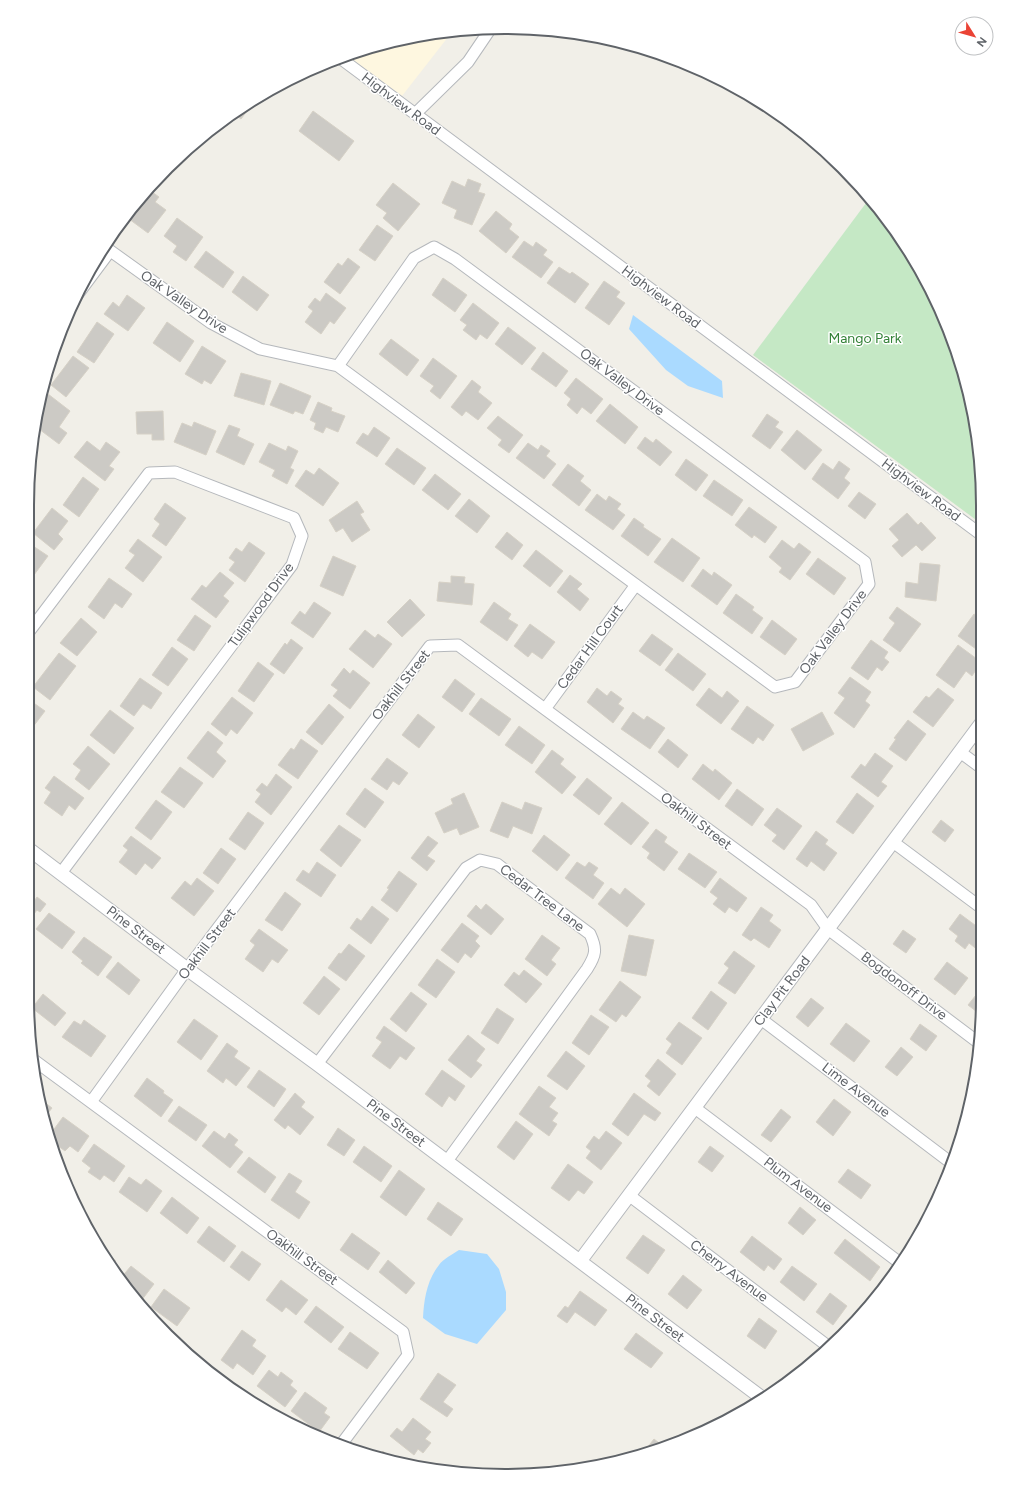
<svg xmlns="http://www.w3.org/2000/svg" width="1010" height="1503" font-family="Figtree,sans-serif">
<rect width="100%" height="100%" fill="#f1efe8"/>
<path fill="#fef7e0" d="M452,32L402,96L348,56L412,36Z"/>
<path fill="#c5e8c5" d="M869,199L902,239L947,322L974,412L983,505V525L753,355Z"/>
<path fill="#aadaff" d="M633,315L722,381L723,398L688,386L666,370L629,329Z
M459,1250L487,1254L499,1269L506,1292V1310L477,1344L445,1334L423,1318C424,1299 427,1280 439,1265C443,1259 453,1254 459,1250Z"/>
<path fill="#cccac5" stroke="#d6d1c6" d="M256,99L241,119L233,113L239,108Z
M313,111L354,141L339,161L299,131Z
M468,179L481,184L478,192L485,194L472,225L454,218L457,210L442,203L452,181L465,187Z
M393,183L420,204L398,231L383,218L387,213L376,205Z
M148,189L159,197L155,202L166,210L148,233L125,216Z
M496,211L512,224L509,229L519,237L506,253L479,231Z
M177,218L203,237L186,261L173,252L177,246L164,236Z
M377,225L393,236L375,261L359,250Z
M524,241L533,247L536,242L547,250L543,255L553,262L541,278L512,257Z
M206,251L234,272L223,288L194,267Z
M348,258L360,267L340,294L324,282L338,263L342,266Z
M559,267L570,274L572,272L589,284L575,303L547,283Z
M243,276L269,295L257,311L232,292Z
M443,278L467,295L455,312L432,295Z
M604,281L620,292L616,297L625,303L609,325L585,308Z
M326,293L346,308L334,324L330,321L321,334L305,322L313,311L308,307L315,298L320,302Z
M127,295L145,308L128,331L104,314L113,302L119,307Z
M473,303L499,323L487,339L480,334L476,340L463,330L467,325L460,320Z
M97,322L114,334L94,363L77,352Z
M167,322L194,341L180,362L153,343Z
M508,327L536,348L522,365L495,344Z
M391,339L419,360L407,376L379,354Z
M202,346L226,361L211,384L204,380L202,384L185,374Z
M543,352L568,371L556,387L531,369Z
M73,356L89,368L66,397L51,385Z
M433,358L457,376L440,399L430,391L434,386L420,376Z
M241,373L271,381L264,405L234,396Z
M576,378L603,399L591,414L582,407L577,414L567,405L571,399L564,393Z
M472,380L481,387L478,392L492,403L478,420L466,411L462,416L451,407Z
M280,383L311,396L303,414L295,411L293,414L270,405Z
M48,394L70,411L59,427L67,433L59,444L35,426L37,409Z
M318,402L332,408L331,411L345,416L338,432L326,427L323,433L314,429L316,423L310,420Z
M610,404L638,427L625,444L596,421Z
M163,411L164,440H152V434H137L136,412Z
M767,414L779,422L775,427L783,432L770,449L752,436Z
M498,416L523,435L509,453L498,445L502,440L487,428Z
M194,422L216,431L206,455L174,442L182,423L192,427Z
M229,425L240,429L237,436L254,444L244,465L216,452Z
M374,427L390,438L377,457L356,443L363,433L368,436Z
M797,430L822,450L805,470L781,450Z
M34,435L38,438L33,445Z
M645,437L653,443L656,439L672,452L660,466L637,448Z
M87,441L100,451L106,442L120,452L109,466L114,469L105,481L74,457Z
M269,443L286,451L288,446L298,451L290,468L294,470L287,484L272,476L275,470L259,462Z
M528,443L538,450L541,445L550,451L546,456L556,464L544,479L516,458Z
M397,448L426,468L414,485L385,464Z
M686,459L708,475L696,491L675,475Z
M839,461L850,469L844,478L850,483L838,499L812,479L823,463L833,470Z
M568,464L584,476L580,481L591,490L579,506L552,485Z
M319,468L339,483L323,506L295,486L306,470L314,475Z
M435,474L461,494L448,510L422,490Z
M83,477L99,489L79,517L63,505Z
M714,480L743,500L732,516L703,496Z
M859,492L876,504L865,519L848,506Z
M597,494L606,501L609,496L621,504L617,509L625,515L613,530L585,510Z
M469,499L490,516L477,533L455,516Z
M357,501L364,512L360,514L370,530L352,542L343,528L336,532L329,520Z
M165,503L186,518L166,546L152,536L160,524L154,519Z
M749,507L777,527L765,543L754,535L752,538L735,525Z
M52,508L68,521L58,534L63,539L54,550L33,533Z
M907,513L918,525L921,522L936,538L922,551L916,545L902,557L892,546L899,540L889,529Z
M634,518L644,525L643,527L661,539L648,556L621,536Z
M507,532L523,545L512,560L495,547Z
M672,538L700,558L683,582L654,562Z
M138,539L162,557L143,582L125,568L135,555L129,551Z
M782,540L794,549L799,543L811,552L790,580L779,572L782,568L769,557Z
M249,542L265,553L245,582L229,570L235,562L229,558L236,548L242,552Z
M30,544L48,556L28,583L27,547Z
M536,550L563,571L550,587L523,566Z
M333,556L356,566L343,596L320,586Z
M818,558L846,578L834,595L806,574Z
M920,563L940,565L936,601L905,597L906,582L918,584Z
M703,569L712,576L714,572L732,585L717,605L691,586Z
M220,572L234,583L223,596L229,601L216,618L191,599L202,585L206,588Z
M570,575L582,584L577,589L589,599L580,611L557,592Z
M451,576L465,577L464,583L474,584L472,605L437,601L439,582L451,583Z
M109,578L132,594L122,608L115,603L104,619L88,607Z
M736,594L754,607L752,610L763,618L752,634L723,613Z
M410,599L425,615L402,637L387,622Z
M314,602L331,613L313,638L291,623L300,611L305,615Z
M494,602L511,614L508,619L518,625L507,641L480,622Z
M897,607L921,624L900,652L883,640L895,623L889,618Z
M983,611V647L979,644L976,649L958,636L974,614L979,617Z
M195,615L211,626L194,651L177,640Z
M81,618L97,632L77,656L60,643Z
M772,620L797,639L785,655L760,637Z
M530,624L555,642L542,659L532,652L528,657L514,646Z
M365,630L375,638L378,634L392,644L373,668L349,649Z
M652,634L673,649L660,666L639,651Z
M291,639L303,648L284,674L270,664L285,643L287,645Z
M871,640L888,652L884,658L889,662L882,671L877,667L868,680L851,668Z
M958,645L981,662L972,676L966,671L954,688L936,675Z
M172,647L188,659L168,686L152,675Z
M59,653L76,666L50,700L33,687Z
M678,653L706,674L693,691L665,670Z
M258,662L274,674L254,702L238,691Z
M344,668L350,674L353,670L370,683L350,709L333,696L338,690L331,685Z
M850,677L871,692L865,701L870,705L854,728L834,713L845,698L838,693Z
M140,678L162,693L151,709L143,704L134,716L120,706Z
M455,679L475,694L462,712L442,697Z
M597,688L607,696L611,691L622,699L618,704L624,708L613,723L587,702Z
M709,688L722,698L727,691L739,701L721,724L696,705Z
M938,688L954,700L933,727L913,712L926,696L929,698Z
M232,697L253,713L237,734L231,729L226,736L211,724Z
M481,698L511,719L499,736L469,714Z
M28,699L45,711L29,732Z
M329,704L344,717L322,745L306,732Z
M747,706L774,725L763,741L758,737L753,744L731,729Z
M110,710L134,728L114,754L90,735Z
M633,712L644,720L647,716L665,728L650,749L621,729Z
M822,712L834,734L803,751L791,729Z
M418,714L435,727L419,748L402,735Z
M908,720L926,734L906,761L889,749L896,739L894,738Z
M519,726L545,745L532,764L505,745Z
M208,731L223,743L216,752L226,761L213,778L187,758Z
M301,739L318,751L298,779L278,765L291,748L294,750Z
M668,739L688,755L678,768L658,752Z
M88,746L110,764L89,790L75,779L81,770L73,764Z
M552,750L564,759L560,764L576,777L562,794L535,772Z
M875,753L893,766L881,782L887,786L878,797L851,777L861,764L865,767Z
M387,758L408,773L399,785L393,781L387,790L371,779Z
M703,764L713,772L715,769L732,783L719,800L692,779Z
M180,767L203,783L184,808L161,792Z
M276,774L292,787L271,815L255,802L261,794L256,790L262,783L267,787Z
M54,776L84,798L75,810L69,805L62,816L44,803L51,792L45,788Z
M587,778L612,798L599,815L573,795Z
M365,788L384,802L365,828L346,814Z
M737,789L764,809L752,826L725,806Z
M464,793L479,827L460,835L457,828L444,833L435,813L453,804L451,799Z
M857,793L874,806L853,834L836,822Z
M156,800L172,812L151,840L135,828Z
M502,802L522,810L525,802L542,808L532,834L513,826L508,838L490,831Z
M622,802L649,823L631,845L604,824Z
M777,808L802,826L784,850L772,841L777,835L764,825Z
M248,812L264,823L245,850L229,839Z
M941,820L954,830L945,842L932,832Z
M339,825L361,840L341,867L320,850Z
M656,829L667,837L664,842L678,852L664,871L647,858L650,853L642,847Z
M816,831L828,840L825,844L837,853L824,871L811,861L807,867L796,859Z
M544,835L570,855L557,871L532,851Z
M131,836L161,858L152,869L145,863L136,875L119,862L128,850L123,846Z
M428,836L438,843L427,856L435,861L427,871L411,858Z
M221,848L236,859L218,884L203,873Z
M689,853L717,872L705,888L678,869Z
M317,862L336,875L321,897L296,880L303,870L309,874Z
M577,862L585,867L589,862L598,868L593,875L604,883L593,899L565,878Z
M399,871L417,884L397,912L381,900L389,889L387,888Z
M197,878L214,891L194,916L171,898L185,881L191,886Z
M720,878L747,898L737,912L729,907L725,913L713,904L718,898L710,892Z
M611,888L620,895L625,888L645,904L627,927L598,904Z
M285,892L301,904L282,931L265,920Z
M37,897L46,904L40,912L37,910L30,919V901L33,903Z
M486,904L504,919L491,935L467,916L476,905L481,910Z
M372,906L389,919L371,944L350,928L357,918L361,921Z
M761,907L773,915L769,921L781,930L769,948L754,938L751,941L742,935Z
M49,913L75,932L62,949L36,929Z
M960,914L983,931V945L979,951L969,943L965,949L955,941L958,936L949,929Z
M462,923L479,936L475,941L480,946L471,958L465,953L458,963L441,950Z
M259,929L288,950L278,963L272,959L263,972L245,959L255,945L250,941Z
M903,930L916,939L906,953L893,944Z
M542,935L560,948L551,960L556,964L547,976L525,959Z
M629,935L654,940L646,976L621,971Z
M84,937L112,957L98,976L81,963L83,961L72,952Z
M349,944L365,956L346,981L328,968L339,953L341,954Z
M734,951L755,966L735,994L718,983L729,968L724,964Z
M437,959L455,972L436,998L418,985Z
M118,962L140,980L129,995L106,977Z
M947,962L968,978L955,995L934,979Z
M524,970L542,984L526,1003L504,985L514,972L519,976Z
M324,976L340,989L319,1015L303,1003Z
M620,981L641,997L626,1017L622,1014L616,1022L599,1010Z
M980,990L983,992L981,1015L968,1005Z
M711,991L727,1003L708,1030L692,1018Z
M411,992L427,1004L406,1032L390,1019Z
M43,994L66,1013L55,1026L32,1008Z
M811,998L824,1008L808,1027L796,1017Z
M497,1008L514,1019L498,1044L481,1033Z
M591,1015L609,1027L589,1055L572,1043Z
M194,1019L218,1036L201,1060L177,1042Z
M84,1020L106,1036L91,1057L62,1037L74,1021L81,1025Z
M679,1022L702,1038L682,1065L666,1053L672,1044L666,1039Z
M846,1023L870,1041L854,1062L830,1044Z
M920,1024L937,1036L926,1051L910,1039Z
M384,1026L415,1048L406,1060L400,1056L390,1069L372,1056L382,1042L376,1038Z
M468,1035L485,1049L476,1061L482,1065L471,1078L448,1060Z
M227,1043L238,1051L234,1057L250,1068L236,1086L226,1078L223,1083L207,1071Z
M901,1047L913,1057L897,1076L885,1067Z
M566,1051L585,1066L567,1090L547,1076Z
M658,1059L676,1074L659,1096L647,1086L651,1081L645,1076Z
M259,1070L286,1089L274,1107L247,1087Z
M442,1070L465,1086L455,1101L449,1096L442,1107L425,1094Z
M147,1078L164,1091L163,1093L173,1100L161,1117L134,1096Z
M539,1086L556,1098L549,1107L558,1113L552,1121L557,1124L549,1136L519,1114Z
M295,1093L305,1102L301,1107L314,1117L300,1135L288,1125L285,1129L274,1120Z
M634,1093L661,1113L655,1121L644,1114L628,1136L612,1124Z
M40,1099L52,1108L44,1118Z
M834,1099L851,1112L833,1136L816,1122Z
M179,1106L207,1125L196,1141L168,1121Z
M781,1109L791,1117L771,1142L761,1135Z
M63,1117L89,1136L78,1152L70,1146L65,1151L50,1140L49,1136Z
M516,1121L533,1134L514,1160L497,1147Z
M338,1128L355,1140L344,1156L327,1145Z
M214,1131L225,1139L229,1133L238,1140L234,1145L243,1152L230,1168L202,1146Z
M606,1131L622,1143L601,1170L586,1158L591,1151L586,1147L594,1136L599,1140Z
M94,1144L125,1166L114,1182L104,1175L100,1180L88,1172L91,1168L82,1161Z
M364,1146L392,1166L381,1182L353,1162Z
M710,1146L724,1156L712,1172L698,1162Z
M249,1157L276,1177L265,1193L237,1172Z
M568,1164L593,1182L584,1194L578,1190L569,1201L551,1188Z
M848,1169L871,1185L861,1199L838,1182Z
M399,1170L425,1189L406,1216L380,1197Z
M289,1173L302,1181L295,1192L310,1202L299,1219L271,1200Z
M129,1177L141,1185L146,1179L162,1191L147,1212L119,1192Z
M172,1197L199,1218L187,1234L160,1213Z
M438,1202L463,1219L451,1236L427,1219Z
M800,1207L816,1220L803,1235L788,1223Z
M209,1226L236,1246L224,1262L197,1242Z
M352,1233L380,1253L368,1270L340,1250Z
M643,1235L665,1250L648,1274L626,1258Z
M752,1236L782,1259L774,1270L768,1265L764,1271L740,1252Z
M845,1239L880,1267L870,1281L834,1253Z
M100,1248L116,1261L111,1267L108,1264Z
M242,1251L261,1264L249,1281L230,1267Z
M388,1260L415,1283L406,1294L379,1272Z
M131,1266L154,1284L141,1301L133,1294L120,1279Z
M792,1266L817,1284L804,1301L780,1282Z
M683,1275L702,1290L687,1309L668,1294Z
M281,1280L308,1300L296,1315L286,1307L282,1312L266,1300Z
M164,1289L190,1308L177,1326L151,1307Z
M580,1291L607,1310L595,1326L575,1312L567,1323L557,1316L565,1306L568,1308Z
M830,1293L847,1306L833,1325L816,1312Z
M316,1306L344,1327L331,1343L304,1322Z
M759,1318L777,1331L765,1349L747,1336Z
M242,1330L256,1340L252,1346L266,1356L253,1375L237,1363L233,1369L221,1360Z
M350,1332L379,1353L367,1369L338,1349Z
M636,1333L663,1353L651,1368L624,1349Z
M269,1370L278,1377L281,1372L293,1381L290,1385L297,1391L285,1407L257,1386Z
M438,1373L456,1385L443,1402L453,1409L447,1417L420,1399Z
M305,1392L327,1408L324,1413L330,1417L319,1432L291,1411Z
M413,1418L431,1432L425,1439L431,1443L423,1453L418,1449L414,1455L390,1436L397,1428L402,1432Z
M654,1439L664,1447L644,1453H643Z
M383,1451L395,1462L376,1458Z"/>
<g fill="none" stroke-linecap="round" stroke-linejoin="round">
<defs>
<path id="minor" d="M340,58L983,536
M415,114L468,62L491,28
M105,247L211,323L260,349L338,366L775,687L795,682L869,584L865,562L455,259L434,247L414,258L338,366
M75,298L110,251
M28,633L149,473L175,472L294,518L302,536L292,565L61,873
M545,709L635,586
M960,752L983,769
M893,842L983,909
M761,1019L950,1162
M31,1058L403,1332L408,1355L340,1446
M317,1064L466,868L480,860L497,864L590,934C597,949 596,955 587,969L447,1161
M91,1102L187,969L430,646L458,645L811,905L828,929L979,1043
M695,1108L900,1263
M630,1196L829,1347"/>
<path id="tertiary" d="M30,850L187,969L317,1064L762,1398
M580,1261L983,721"/>
</defs>
<use href="#minor" stroke="#b5b8bc" stroke-width="13"/>
<use href="#tertiary" stroke="#b5b8bc" stroke-width="15"/>
<use href="#minor" stroke="#fff" stroke-width="11"/>
<use href="#tertiary" stroke="#fff" stroke-width="13"/>
</g>
<g text-anchor="middle" dominant-baseline="central" stroke-width="3" stroke-linejoin="round" paint-order="stroke">
<g font-size="14" fill="#5f6368" stroke="#fff">
<text transform="translate(401 104) rotate(37)">Highview Road</text>
<text transform="translate(661 297) rotate(37)">Highview Road</text>
<text transform="translate(184 302) rotate(34)">Oak Valley Drive</text>
<text transform="translate(622 382) rotate(37)">Oak Valley Drive</text>
<text transform="translate(921 490) rotate(37)">Highview Road</text>
<text transform="translate(261 605) rotate(-54)">Tulipwood Drive</text>
<text transform="translate(833 632) rotate(-53)">Oak Valley Drive</text>
<text transform="translate(590 647) rotate(-54)">Cedar Hill Court</text>
<text transform="translate(401 685) rotate(-52)">Oakhill Street</text>
<text transform="translate(696 821) rotate(37)">Oakhill Street</text>
<text transform="translate(542 898) rotate(37)">Cedar Tree Lane</text>
<text transform="translate(136 930) rotate(37)">Pine Street</text>
<text transform="translate(207 944) rotate(-53)">Oakhill Street</text>
<text transform="translate(904 986) rotate(37)">Bogdonoff Drive</text>
<text transform="translate(782 991) rotate(-53)">Clay Pit Road</text>
<text transform="translate(856 1090) rotate(37)">Lime Avenue</text>
<text transform="translate(396 1123) rotate(37)">Pine Street</text>
<text transform="translate(798 1185) rotate(37)">Plum Avenue</text>
<text transform="translate(302 1257) rotate(36)">Oakhill Street</text>
<text transform="translate(729 1271) rotate(37)">Cherry Avenue</text>
<text transform="translate(655 1318) rotate(37)">Pine Street</text>
</g>
<g font-size="14" fill="#348238" stroke="#fff">
<text x="865" y="338">Mango Park</text>
</g>
</g>
<path d="M0 0H1010V1503H0ZM505 34H505A471 471 0 0 1 976 505V998A471 471 0 0 1 505 1469H505A471 471 0 0 1 34 998V505A471 471 0 0 1 505 34Z" fill="#fff" fill-rule="evenodd"/>
<path fill="none" stroke="#5f6368" stroke-width="2" d="M505 34H505A471 471 0 0 1 976 505V998A471 471 0 0 1 505 1469H505A471 471 0 0 1 34 998V505A471 471 0 0 1 505 34Z"/>
<g transform="translate(974 36) rotate(127)"><circle r="19" fill="#ffffff" stroke="#bfc1c3"/>
<path d="M0-3L7 15L0 10L-7 15Z" fill="#ea4335"/>
<text y="-6" font-size="11" font-weight="bold" text-anchor="middle" fill="#5f6368">N</text>
</g>
</svg>
